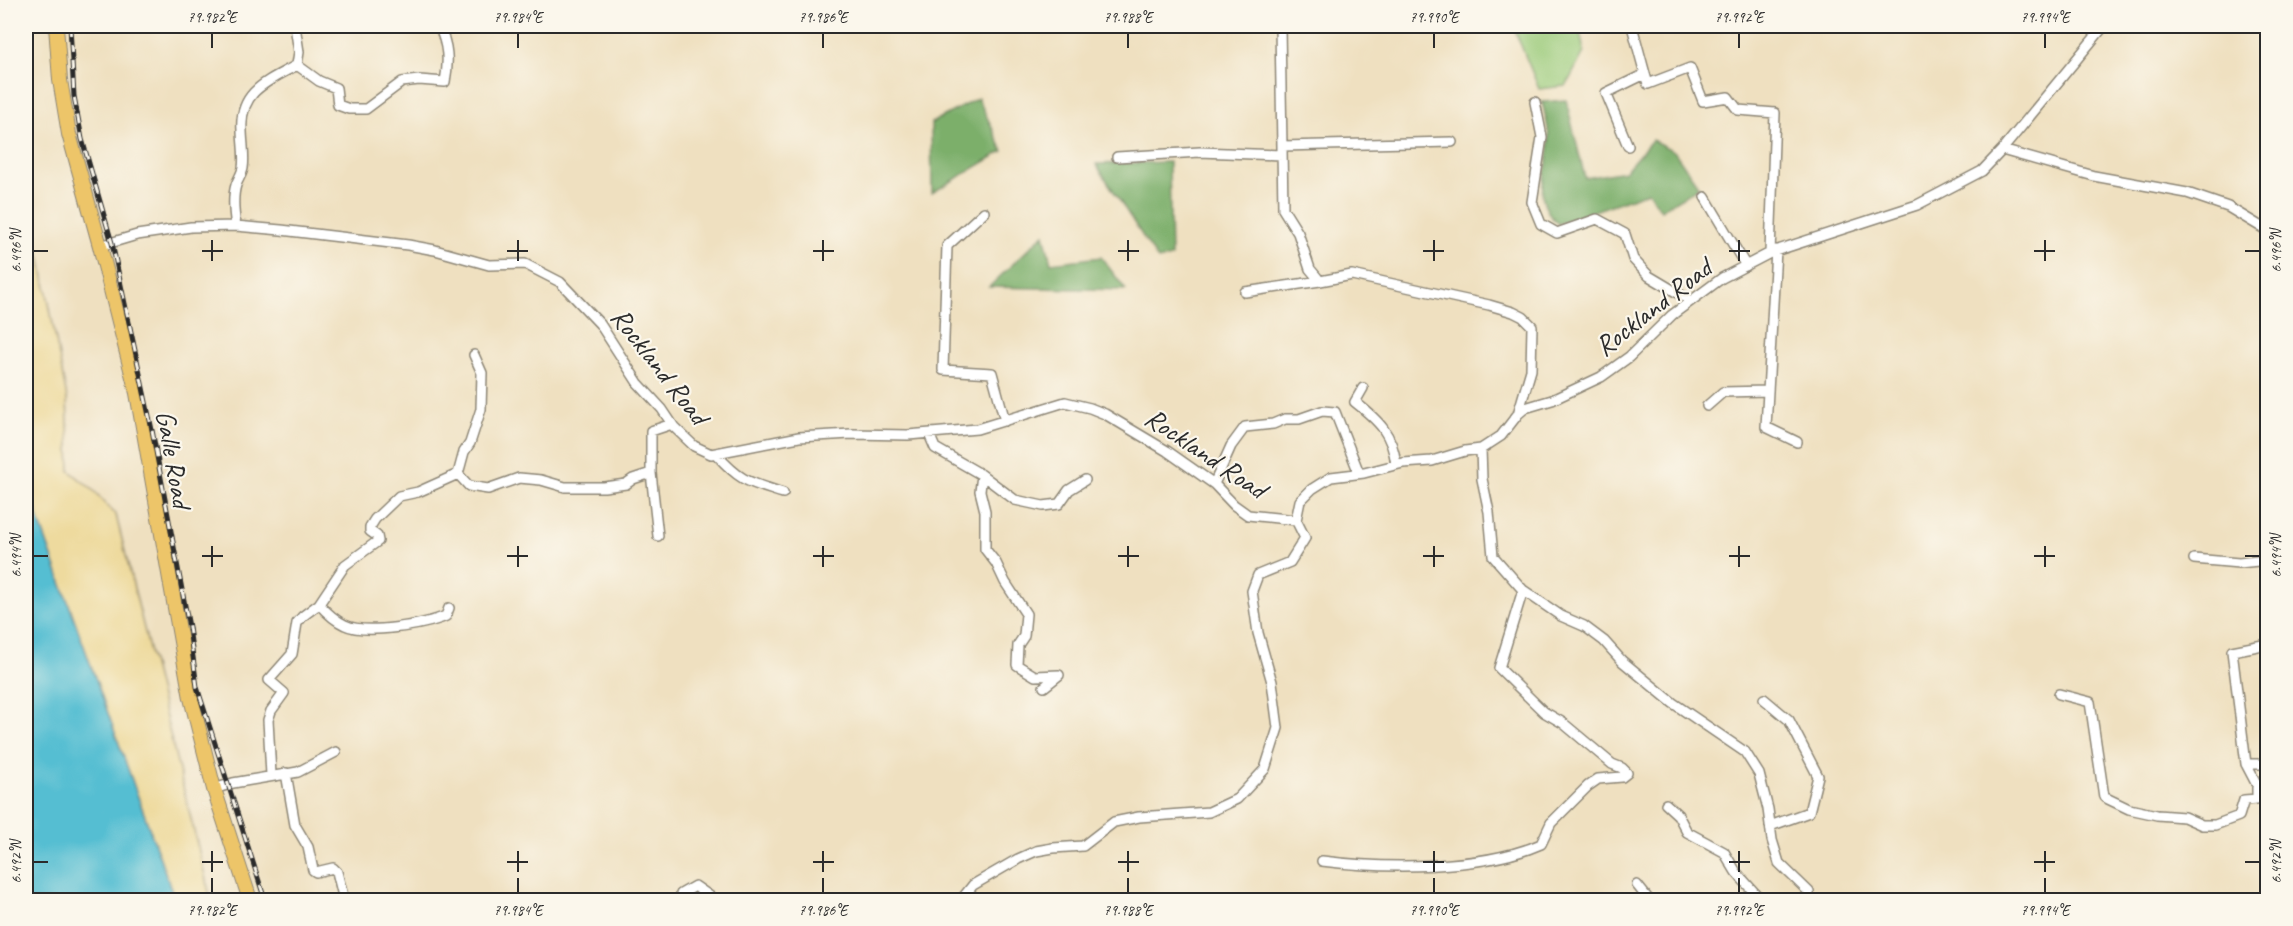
<svg xmlns="http://www.w3.org/2000/svg" width="2293" height="926" font-family="Caveat,sans-serif">
<rect width="100%" height="100%" fill="#fbf7ec"/>
<filter id="ink" filterUnits="userSpaceOnUse"><feTurbulence type="fractalNoise" baseFrequency=".0167" numOctaves="2"/><feDisplacementMap in="SourceGraphic" scale="12" xChannelSelector="R" yChannelSelector="G"/><feConvolveMatrix kernelMatrix="1 2 1 2 8 2 1 2 1" color-interpolation-filters="sRGB"/></filter>
<filter id="wash" filterUnits="userSpaceOnUse"><feTurbulence type="fractalNoise" baseFrequency=".008" numOctaves="4" result="noise"/><feDisplacementMap in="SourceGraphic" scale="24" xChannelSelector="R" yChannelSelector="G"/><feGaussianBlur stdDeviation="1.35" result="paint"/><feColorMatrix in="noise" values="0 0 0 0 0 0 0 0 0 0 0 0 0 0 0 0 0 1.4 0 .05"/><feComposite in="paint" operator="in"/></filter>
<g filter="url(#wash)">
<rect width="100%" height="100%" fill="#efe0c0"/>
<path fill="#9bcb7a" stroke="#637b52" stroke-width="1.5" d="M1513,26H1579L1584,52L1566,86L1539,89Z"/>
<path fill="#7caf6a" stroke="#546d4a" stroke-width="1.5" d="M978,98L1003,151L932,193L931,123Z
M1566,100L1585,178L1625,171L1652,140L1674,151L1699,187L1661,210L1648,192L1558,224C1529,197 1549,176 1549,144C1550,130 1545,115 1542,102Z
M1169,162L1171,257L1158,260L1096,164Z
M1044,234L1051,263L1101,257L1126,290L989,287Z"/>
<path fill="#eeda9e" stroke="#8c8264" stroke-width="1.5" d="M26,225L40,256L67,398L70,471L94,491L116,515L211,900H175L39,521L26,475Z"/>
<path fill="#55bed2" stroke="#40747e" stroke-width="1.5" d="M26,475L39,521L175,900H26Z"/>
</g>
<g filter="url(#ink)">
<g fill="none" stroke-linecap="round" stroke-linejoin="round">
<defs>
<path id="minor" d="M1280,26L1283,209L1298,233L1310,269L1320,281L1352,275L1489,305L1513,312L1523,317L1532,326L1531,370L1518,414
M297,65L319,81L336,88L338,105L349,109H366L402,82L419,80L445,82C449,61 448,45 439,26
M1645,74L1648,84L1690,68L1703,101L1728,97L1738,110L1775,113L1770,253
M1535,102L1542,137L1532,202L1541,224L1557,233L1597,219L1625,234L1633,259L1649,276L1691,301
M1282,146L1452,142
M1628,146L1606,93L1645,74L1632,26
M2002,150L2094,176L2187,193L2228,207L2268,231
M1117,157L1200,152L1282,155
M1705,197L1746,266
M984,212L947,246L943,370L992,373L1005,421
M236,226C234,214 232,198 236,185C238,179 242,174 243,168C245,156 242,142 242,130C239,91 268,81 297,65L299,52L295,26
M100,246L137,235L191,227L236,226L281,230L408,245L435,250L489,265L525,264L560,282L600,324L638,383L662,409L674,427L694,446L711,454L799,437L851,434L908,435L977,429L1065,402L1090,408L1105,414L1167,451L1214,484L1234,505L1248,515L1296,520L1300,501L1312,489L1331,477L1364,473L1403,463L1432,461L1465,451L1481,449L1501,436L1518,414L1525,408L1552,400L1601,377L1629,357L1672,315L1722,278L1772,252L1917,205L1982,171L2002,150L2104,26
M1776,250L1766,427L1797,442
M1245,292L1320,281
M474,355L482,373L481,409L470,443L464,452L458,474L469,486L488,489L519,478L541,480L565,487H604L626,484L633,479L651,473
M1363,388L1355,402C1379,421 1392,433 1396,464
M1707,406L1723,392L1768,391
M929,434L935,448L982,475L1015,500L1043,506L1059,504L1069,490L1085,480
M1481,449L1482,479L1489,512L1493,556L1523,590L1561,616L1584,626L1604,641L1622,661L1673,703L1745,752L1759,774L1768,809L1772,840L1779,863L1809,892V900
M716,454C741,482 748,482 783,493
M982,475L980,491L985,511V549L996,563L1005,582L1026,614L1024,636L1018,645L1017,665L1035,676L1059,675L1044,687
M1214,484L1231,446L1245,427L1273,424L1285,419H1299L1322,411L1335,412L1359,473
M658,536L651,473V431L672,424
M2194,559L2239,563L2268,560
M319,604C327,613 334,620 345,625C365,635 425,625 446,616L449,608
M2268,644L2232,651L2246,764H2268
M2059,694L2090,702L2104,797L2129,809L2157,815L2184,817L2202,825H2215L2239,816L2244,800L2257,799V785L2246,764
M1764,699L1789,720L1818,776L1809,812L1770,826
M286,773L295,825L308,847L313,870L316,872L333,868L337,872L344,900
M271,775L268,720L271,711L284,693L269,680L292,654L297,623L303,616L319,604L345,565L378,541L377,536L370,531V527L375,519L399,496L418,492L458,474
M214,789L233,783L298,772L336,752
M1666,804L1678,815L1687,832L1724,852L1736,872L1761,900
M1322,861C1385,869 1482,870 1541,844L1551,823L1588,786L1598,779L1622,777L1627,773L1622,768L1612,764L1563,723L1544,712L1499,668L1523,590
M1637,885L1649,900
M681,894L695,886L715,900
M961,900L973,885L1018,859L1036,851L1053,848L1083,846L1114,822L1139,817L1209,812L1237,799L1265,769L1278,728L1272,682L1258,633L1252,591L1258,575L1290,562L1305,538L1296,520"/>
<path id="highway" d="M56,26L60,80L69,134L100,246L137,393L191,698L214,789L250,900"/>
</defs>
<use href="#minor" stroke="#8d8676" stroke-width="12"/>
<use href="#highway" stroke="#8d8676" stroke-width="16"/>
<use href="#minor" stroke="#fff" stroke-width="9"/>
<use href="#highway" stroke="#edc569" stroke-width="14"/>
<defs>
<path id="rail" d="M70,26L74,96L82,139L112,243L152,430L189,627L197,687L265,900"/>
</defs>
<use href="#rail" stroke="#2b2b2b" stroke-width="5"/>
<use href="#rail" stroke="#fbf7ec" stroke-width="3" stroke-dasharray="9" stroke-linecap="butt"/>
</g>
</g>
<path fill="none" stroke="#2b2b2b" stroke-width="2" d="M212,33V48M518,33V48M823,33V48M1128,33V48M1434,33V48M1739,33V48M2045,33V48M212,240V261M518,240V261M823,240V261M1128,240V261M1434,240V261M1739,240V261M2045,240V261M33,251H48M202,251H223M507,251H528M813,251H834M1118,251H1139M1423,251H1444M1729,251H1750M2034,251H2055M2245,251H2260M212,546V567M518,546V567M823,546V567M1128,546V567M1434,546V567M1739,546V567M2045,546V567M33,556H48M202,556H223M507,556H528M813,556H834M1118,556H1139M1423,556H1444M1729,556H1750M2034,556H2055M2245,556H2260M212,851V872M518,851V872M823,851V872M1128,851V872M1434,851V872M1739,851V872M2045,851V872M33,862H48M202,862H223M507,862H528M813,862H834M1118,862H1139M1423,862H1444M1729,862H1750M2034,862H2055M2245,862H2260M212,878V893M518,878V893M823,878V893M1128,878V893M1434,878V893M1739,878V893M2045,878V893"/>
<g text-anchor="middle" dominant-baseline="central" stroke-width="4.5" stroke-linejoin="round" paint-order="stroke">
<g font-size="28" fill="#2b2b2b" stroke="#fbf7ec">
<text transform="translate(1653 307) rotate(-38)">Rockland Road</text>
<text transform="translate(660 366) rotate(52)">Rockland Road</text>
<text transform="translate(1206 453) rotate(34)">Rockland Road</text>
<text transform="translate(174 459) rotate(80)">Galle Road</text>
</g>
</g>
<rect width="2293" height="926" fill="none" stroke="#fbf7ec" stroke-width="66"/>
<rect x="33" y="33" width="2227" height="860" fill="none" stroke="#2b2b2b" stroke-width="2"/>
<g font-size="15" text-anchor="middle" fill="#2b2b2b">
<text x="212" y="22">79.982°E</text>
<text x="518" y="22">79.984°E</text>
<text x="823" y="22">79.986°E</text>
<text x="1128" y="22">79.988°E</text>
<text x="1434" y="22">79.990°E</text>
<text x="1739" y="22">79.992°E</text>
<text x="2045" y="22">79.994°E</text>
<text transform="translate(16 251) rotate(-90)" y="5">6.496°N</text>
<text transform="translate(2276 251) rotate(-90)" y="5">6.496°N</text>
<text transform="translate(16 556) rotate(-90)" y="5">6.494°N</text>
<text transform="translate(2276 556) rotate(-90)" y="5">6.494°N</text>
<text transform="translate(16 862) rotate(-90)" y="5">6.492°N</text>
<text transform="translate(2276 862) rotate(-90)" y="5">6.492°N</text>
<text x="212" y="915">79.982°E</text>
<text x="518" y="915">79.984°E</text>
<text x="823" y="915">79.986°E</text>
<text x="1128" y="915">79.988°E</text>
<text x="1434" y="915">79.990°E</text>
<text x="1739" y="915">79.992°E</text>
<text x="2045" y="915">79.994°E</text>
</g>
</svg>
